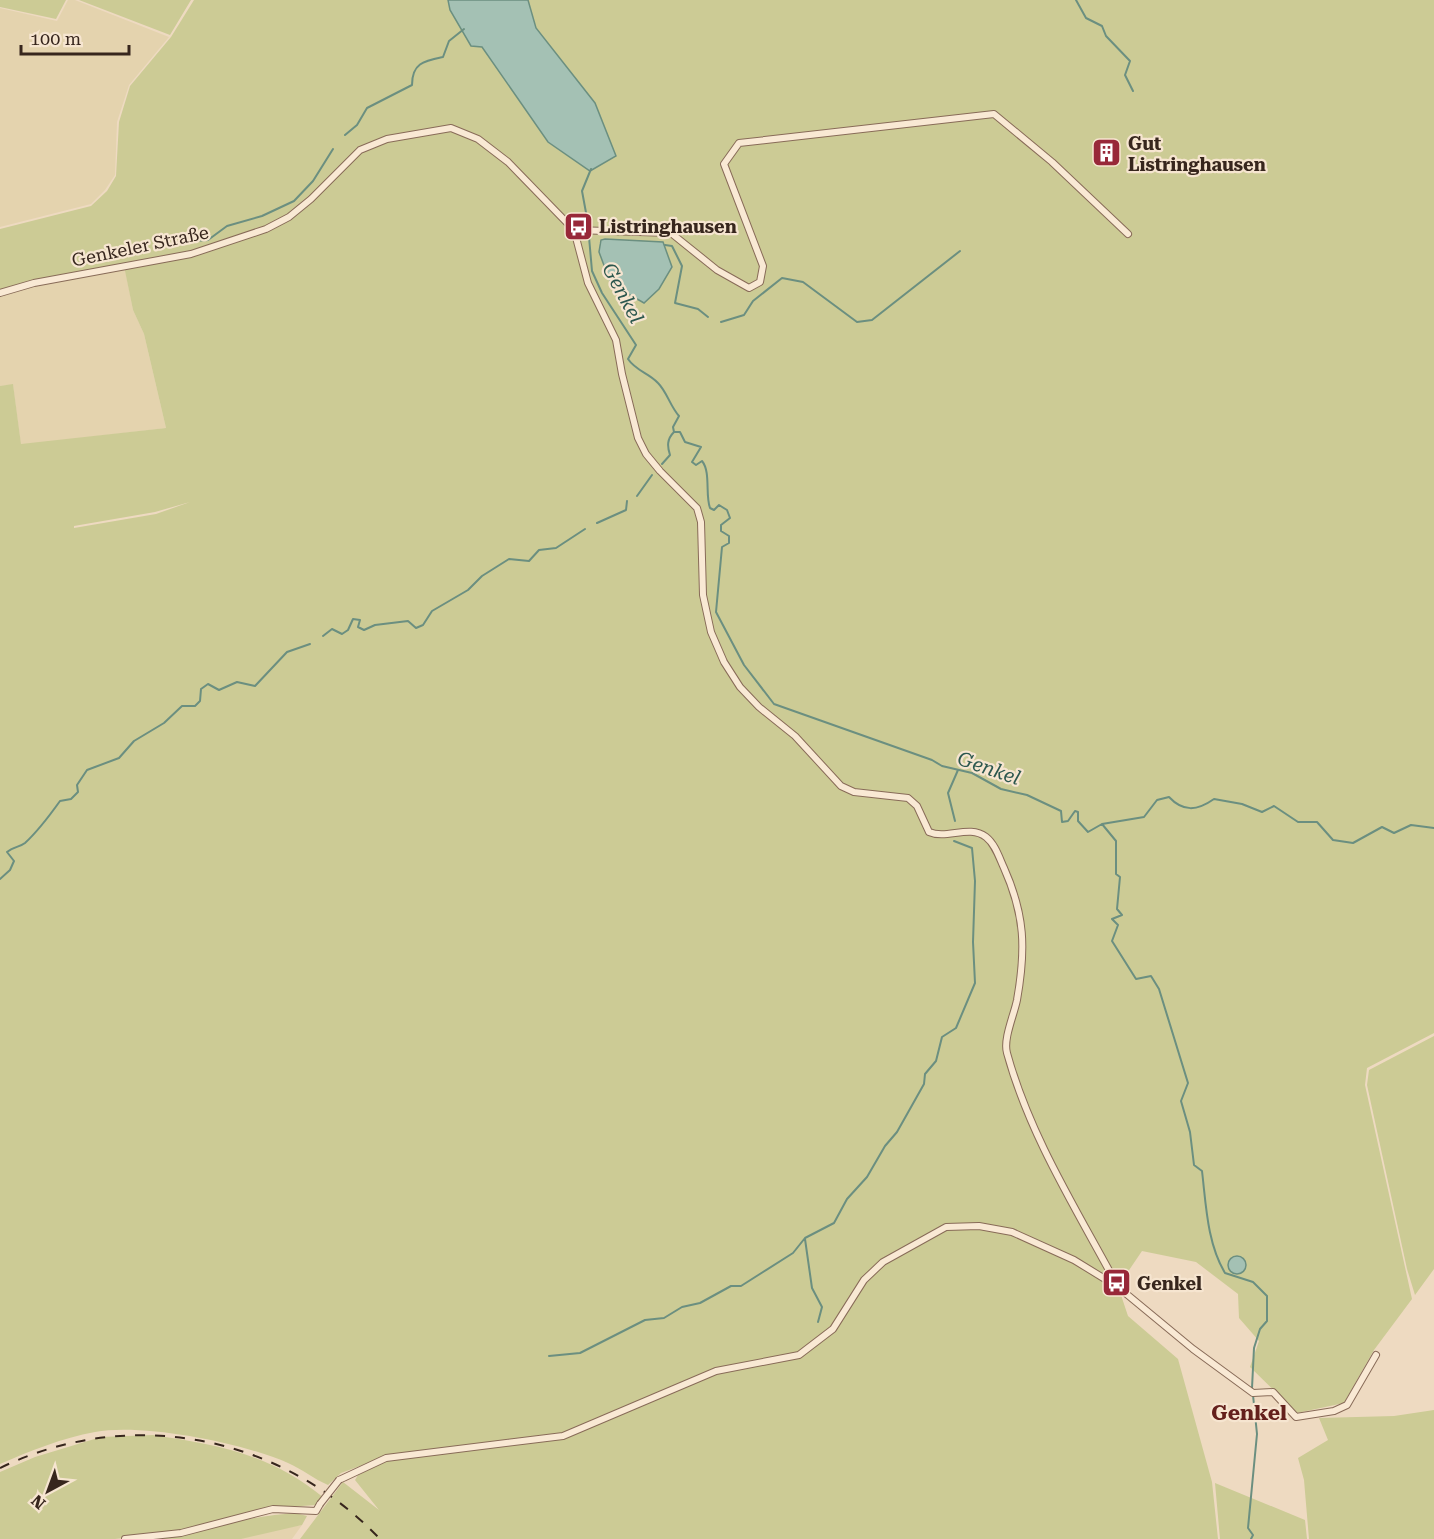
<svg xmlns="http://www.w3.org/2000/svg" width="1434" height="1539" font-family="'Roboto Serif',serif">
<rect width="100%" height="100%" fill="#eedac1"/>
<path fill="#e4d3ae" d="M68,0H75L169,37L129,85L117,122L115,175L105,190L91,204L0,227V8L57,21Z
M125,269L133,310L144,334L166,428L21,445L13,385L0,386V295L34,284Z
M302,1525L292,1539H236L259,1533Z"/>
<path fill="#cccb95" fill-rule="evenodd" d="M0,0H66L56,19L0,7Z
M79,0H191L170,35Z
M194,0H448L450,10L482,47L548,142L590,171L615,156L595,103L536,28L528,0H1434V1033L1367,1068L1365,1085L1412,1299L1374,1350L1344,1403L1297,1413L1250,1367L1259,1341L1239,1318L1238,1294L1196,1262L1142,1251L1119,1285L1044,1148L1007,1051L1019,1000L1026,945L1019,897L997,847L1016,897L1022,944L1016,997L1005,1050L1042,1148L1116,1285L1011,1231L945,1226L883,1261L864,1279L832,1328L797,1353L717,1369L563,1435L387,1456L341,1473L328,1485C314,1479 302,1469 288,1463C243,1443 143,1423 95,1432C62,1438 30,1451 0,1464V386L13,384L21,444L166,428L144,334L133,310L124,266L0,291V229L91,206L107,191L116,176L119,122L130,86L171,37ZM605,239L663,242L672,267L599,244ZM190,502L156,514L74,528V526L155,512Z
M1434,1036V1269L1415,1295L1407,1269L1367,1085L1369,1070Z
M979,1228C1033,1237 1073,1261 1119,1289L1128,1316L1178,1359L1212,1482L1218,1539H300L343,1482L379,1510L355,1480L358,1475L387,1460L563,1438L717,1373L800,1356L834,1330L865,1281L885,1263L947,1229Z
M1434,1410V1539H1309L1304,1480L1298,1458L1328,1440L1319,1418L1394,1416Z
M153,1435C218,1445 272,1454 324,1498L316,1505L273,1508L181,1532L115,1539H0V1472L35,1457L101,1437Z
M1215,1483L1305,1520L1307,1539H1220Z
M295,1513L307,1516L302,1525L241,1539H137C190,1533 242,1517 295,1513Z"/>
<path fill="#a4c1b4" stroke="#6b8f80" stroke-width="1.5" d="M448,0H528L536,28L595,103L616,156L590,171L548,142L482,47L471,46L450,10Z
M605,239L663,242L672,267L659,289L644,303L611,284L599,252L601,240Z
M1228 1265a9 9 0 1 1 18 0a9 9 0 1 1-18 0Z"/>
<g fill="none" stroke-linecap="round" stroke-linejoin="round">
<path stroke="#6b8f80" stroke-width="2" d="M1076,0L1086,18L1102,26L1106,36L1130,61L1125,75L1133,91
M345,135L357,125L367,108L412,85C412,63 424,61 443,57L449,41L464,29
M587,218L582,191L591,169
M589,237L592,271L602,293L636,345L628,359C636,371 649,373 658,383C667,392 670,406 679,416L673,427L674,432H680L685,442L701,447L692,462L696,465L702,461C711,472 705,495 710,508L714,510L719,505L727,510L730,518L721,525V531L729,536V543L722,547L716,612L744,665L774,704L932,760L942,766L972,773L1001,789L1027,795L1061,811L1062,822L1068,821L1075,811L1078,812V821L1088,832L1102,824L1116,841V874L1120,877L1117,909L1122,915L1112,919L1118,925L1112,941L1136,979L1151,976L1159,989L1188,1083L1181,1101L1190,1132L1194,1165L1202,1171C1206,1204 1207,1243 1225,1273L1253,1282L1267,1296V1321L1260,1329L1254,1348L1252,1388
M178,242L208,240L227,226L262,216L294,201L313,181L333,149
M665,245L672,246L682,266L675,303L698,309L708,317
M721,322L744,315L753,301L782,278L803,282L857,322L872,320L960,251
M662,464L670,455C667,446 667,439 674,432
M637,496L652,475
M597,523L626,510L627,501
M323,636L332,629L342,634L348,630L353,619L360,620L358,627L364,630L375,625L408,621L416,628L423,625L432,611L468,590L482,576L509,559L529,561L539,550L556,548L585,529
M955,821L948,793L958,770
M1102,824L1144,817L1157,800L1169,797C1183,812 1197,811 1214,799L1242,804L1262,812L1274,806L1298,822H1317L1333,840L1353,843L1382,827L1394,833L1411,825L1434,828
M0,879L10,870L14,861L7,852C13,847 20,847 25,843C37,832 50,815 60,801L71,799L78,792L77,785L87,770L119,758L134,741L164,723L182,706H195L200,701L201,689L208,684L219,690L237,682L255,686L287,652L310,644
M805,1239L812,1288L822,1307L818,1322
M549,1356L580,1353L645,1320L664,1318L682,1307L700,1303L731,1286H741L793,1253L805,1238L834,1223L847,1199L867,1177L885,1146L897,1132L924,1084L925,1074L936,1061L942,1037L956,1028L975,983L973,942L975,881L972,848L954,841
M1251,1539L1253,1535L1248,1528L1257,1434L1253,1395"/>
<defs>
<path id="street" d="M574,230L588,283L616,340L622,374L638,438L646,454L660,471L697,508L701,522L703,595L711,632L724,662L740,687L759,707L795,736L841,786L854,792L908,798L917,806L929,832C947,840 969,824 986,837C995,844 999,857 1004,868C1025,915 1026,949 1017,1000C1014,1015 1003,1039 1007,1053C1030,1137 1078,1212 1118,1287
M574,230L671,233L717,270L749,288L760,282L763,266L724,164L739,143L994,114L1052,162L1128,234
M0,293L34,283L191,254L266,229L289,217L311,199L360,150L387,139L451,128L478,139L508,162L574,230
M339,1480L386,1458L563,1436L716,1371L799,1355L833,1329L864,1280L883,1262L946,1227L979,1226L1012,1232L1074,1260L1118,1287L1193,1349L1253,1393L1273,1392L1296,1417L1334,1411L1347,1405L1376,1355
M125,1539L181,1533L273,1509L316,1511L320,1504"/>
</defs>
<use href="#street" stroke="#886b58" stroke-width="8"/>
<use href="#street" stroke="#f9e9d4" stroke-width="6"/>
<path stroke="#37261d" stroke-width="2" stroke-dasharray="10 10" stroke-linecap="butt" d="M0,1468C130,1405 281,1435 380,1539"/>
<defs>
<path id="street-bridge" d="M320,1504L339,1480"/>
</defs>
<use href="#street-bridge" stroke="#886b58" stroke-width="8" stroke-linecap="butt"/>
<use href="#street-bridge" stroke="#f9e9d4" stroke-width="6"/>
</g>
<defs>
<symbol id="building-square" viewBox="-11 -11 22 22"><rect x="-9" y="-9" width="18" height="18" rx="4" fill="#982839" stroke="#f6e5d0"/><path d="M-4-6H4V6H1V3H-1V6H-4ZM-2.5-4.3h1.7v1.8h-1.7ZM.8-4.3h1.7v1.8H.8ZM-2.5-1h1.7V.8h-1.7ZM.8-1h1.7V.8H.8Z" fill="#fff"/></symbol>
<symbol id="bus-square" viewBox="-11 -11 22 22"><rect x="-9" y="-9" width="18" height="18" rx="4" fill="#982839" stroke="#f6e5d0"/><path d="M-5-6H5V4H4V6H2V4H-2V6H-4V4H-5ZM-3.5-4V0h7V-4ZM-3.5 1.2v1.5H-2V1.2ZM2 1.2v1.5H3.5V1.2Z" fill="#fff"/></symbol>
</defs>
<g fill-rule="evenodd">
<use href="#building-square" x="1090" y="136" width="33" height="33"/>
<use href="#bus-square" x="562" y="210" width="33" height="33"/>
<use href="#bus-square" x="1100" y="1266" width="33" height="33"/>
</g>
<g text-anchor="middle" dominant-baseline="central" stroke-width="4.5" stroke-linejoin="round" paint-order="stroke">
<g font-size="18" font-weight="bold" fill="#37261d" stroke="#f6e5d0" text-anchor="start">
<text x="1128" y="143">Gut<tspan x="1128" dy="21">Listringhausen</tspan></text>
<text x="599" y="226">Listringhausen</text>
<text x="1137" y="1283">Genkel</text>
</g>
<g font-size="18" fill="#37261d" stroke="#f6e5d0">
<text transform="translate(140 246) rotate(-12)">Genkeler Straße</text>
</g>
<g font-size="20" font-style="italic" fill="#2c574e" stroke="#f6e5d0">
<text transform="translate(623 293) rotate(62)">Genkel</text>
<text transform="translate(989 768) rotate(19)">Genkel</text>
</g>
<g font-size="21" font-weight="bold" fill="#64201c" stroke="#f6e5d0">
<text x="1249" y="1413">Genkel</text>
</g>
</g>
<g transform="translate(48 1491) rotate(221)" stroke="#f6e5d0" stroke-width="4.5" paint-order="stroke">
<path d="M0-4.5L10 22L0 15L-10 22Z" fill="#37261d"/>
<text y="-9" font-size="16" font-weight="bold" text-anchor="middle" fill="#37261d">N</text>
</g>
<path d="M21 45v9h108v-9" fill="none" stroke="#37261d" stroke-width="3"/>
<text x="30" y="45" font-size="18" fill="#37261d" stroke="#f6e5d0" stroke-width="4.5" paint-order="stroke">100 m</text>
</svg>
